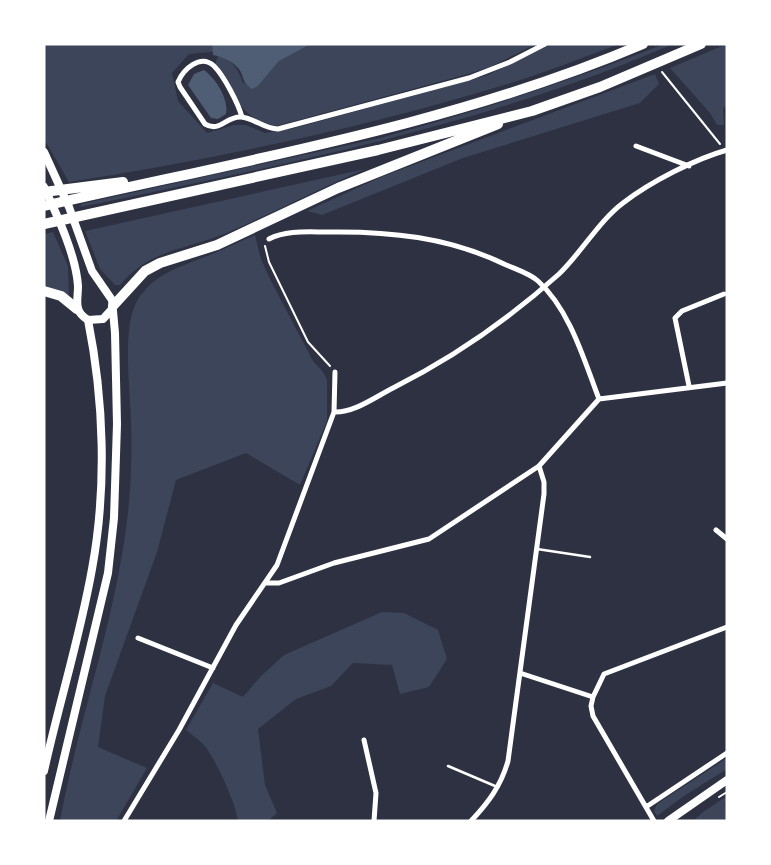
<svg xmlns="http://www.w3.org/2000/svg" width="771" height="865" font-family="Barlow,sans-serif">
<rect width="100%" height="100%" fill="#2d3142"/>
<path fill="#3c4559" d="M44,44H230L212,52L189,54L172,73L178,101L207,133L234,125H246L265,133L291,129L488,75L551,44H619C584,57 550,71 514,82C369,127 219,158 69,182L44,139Z
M311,44H536L490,67L468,74L276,126C241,121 233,91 215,64L218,56C232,58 239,71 243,83L258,86L279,61Z
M664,44H673C484,126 281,165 81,207V204L380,138C477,111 571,81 664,44Z
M727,44V104L723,109L724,125H717L710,113L670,68Z
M655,74L659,84L640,103L463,158L322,215L307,211L381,177Z
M365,169C319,189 274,212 229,232C187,250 151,248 120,285H115L100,269L85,231Z
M53,232L68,266L69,295L44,285V234Z
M255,235L261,259L271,281L313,361L323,372L327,380V421L300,485L246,453L176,480L157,552L105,696L98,747L147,768L116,821H60C80,711 122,603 130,490C131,469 132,447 131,426C131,393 121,329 137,301C154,272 184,266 212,254C227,248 241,241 255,235Z
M382,612L404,613L438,630L447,659L429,687L400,694L392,665L353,663L331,686L296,699L258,729L265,785L277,813L268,821H238C236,804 215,757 203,744C198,739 191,734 186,730L213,683L243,697L261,676L284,655Z
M727,758V769L684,796L657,816L654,811L657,804Z
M727,796V821L725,819L721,821H693L703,812Z"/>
<path fill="#4f5d75" d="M212,44H311L279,61L258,86L252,89C241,81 245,78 239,69C232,61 223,57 213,55Z
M204,70C216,79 229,99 226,114L218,119L211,118L188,85L194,74Z"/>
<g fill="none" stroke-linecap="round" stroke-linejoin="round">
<path stroke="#fff" stroke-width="2" d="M662,72L720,144
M265,246L269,262L308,342L330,366
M719,797L727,792"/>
<path stroke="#fff" stroke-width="2.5" d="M537,549L590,557
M448,766L495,786"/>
<path stroke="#fff" stroke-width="5" d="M242,117C238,103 224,76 214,66C200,53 183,70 178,82L180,87L205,124C220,133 226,116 241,117C254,118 264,129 278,129L469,78L510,62L545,44
M636,146L689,166
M269,239C286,230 308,232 327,232C389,231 448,237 504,264C515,269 529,273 538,281C570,310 584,360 599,399
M689,386L675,318L682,311L724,294
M334,412L335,372
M716,530L727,539
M266,583H279L334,563L429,539L539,466L599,399L727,383
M138,638L213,668
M520,673L593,697L591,706L593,716L654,821
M593,697L604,674L727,627
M364,740L376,793L374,821
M646,807L727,753
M124,821L179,730L236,625L277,565L334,412C354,413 375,397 393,388C453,358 509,319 559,274C581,253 599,221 623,203C650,182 695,159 727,150
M471,821C488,803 501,786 508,761L544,494V482L539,466"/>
<path stroke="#fff" stroke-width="8" d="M44,152L69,207L92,271L112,300L115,333L117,424L114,518L108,573L49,821
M44,187C57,215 76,255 78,286C78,301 73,311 88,320C104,400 107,488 92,569C80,637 59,703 44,771
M88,320L103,319L113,308
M668,821L727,780"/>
<path stroke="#fff" stroke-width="10" d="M44,192L123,182
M44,206C245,160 453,125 643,44
M44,224L378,150L532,111L600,87L701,44
M44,291L61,296L77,309
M113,306L145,271L160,263L217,245L338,188L498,124"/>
</g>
<rect width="771" height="865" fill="none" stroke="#ffffff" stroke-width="91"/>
</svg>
